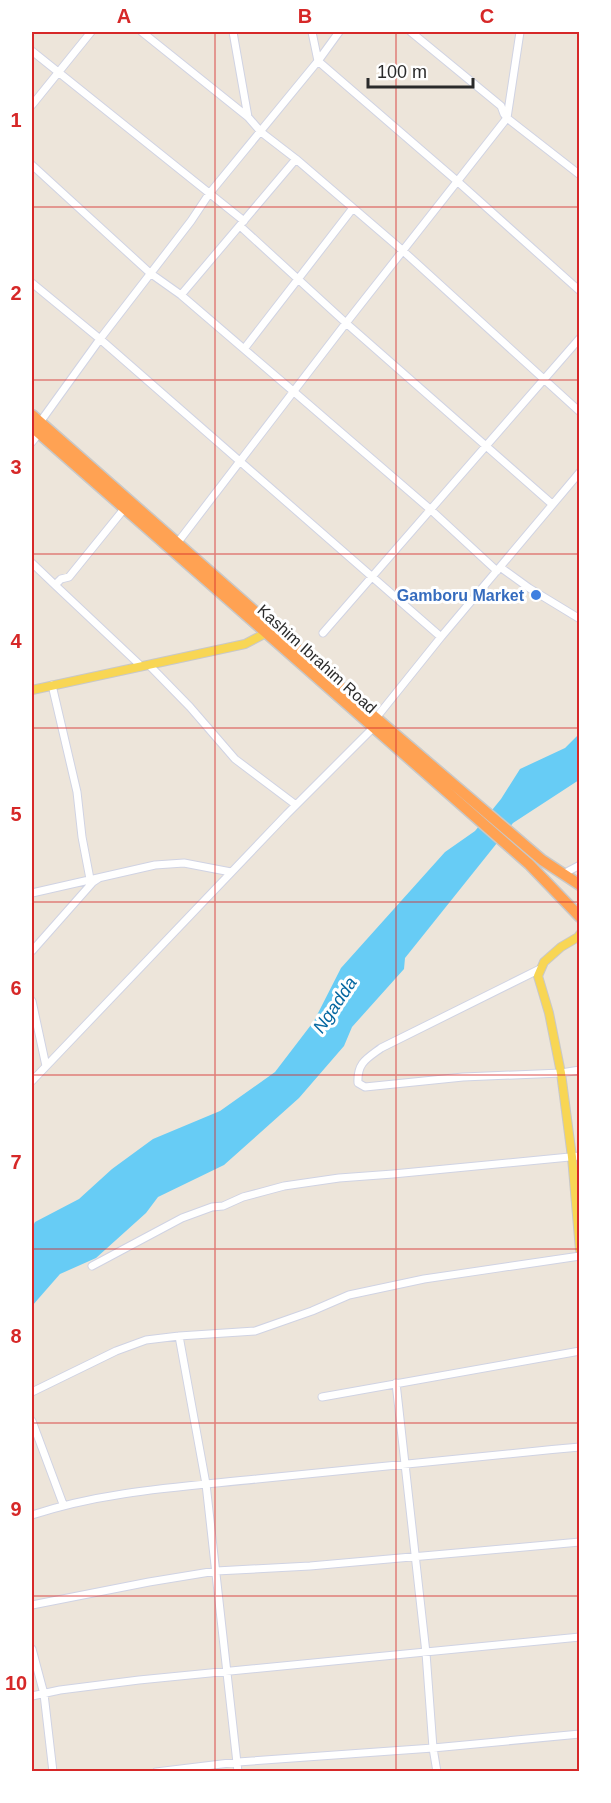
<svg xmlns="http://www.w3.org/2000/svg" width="611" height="1803" font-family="Helvetica,sans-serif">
<rect width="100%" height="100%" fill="#ede5da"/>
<path fill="#67ccf5" d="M579,734V780L513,823L405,958L404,969L352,1027L344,1046L299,1098L224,1165L158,1197L146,1213L96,1258L60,1274L32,1306V1228L35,1222L79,1199L112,1169L153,1139L220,1111L275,1072L314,1021L341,968L445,852L475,831L501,799L520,769L565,748Z"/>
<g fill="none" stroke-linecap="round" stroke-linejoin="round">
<defs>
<path id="minor" d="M142,32L248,117L261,132L296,159L402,250L580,412
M233,32L248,117
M312,32L318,61L457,181L580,291
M520,32L507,118L580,175
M32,51L244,221
M32,105L91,32
M32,165L150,273L181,295L293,391L431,510L497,571
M240,226L346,323L552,504
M32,283L100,339L441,637
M181,295L296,159
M244,349L353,208
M38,425L100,339L191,221L209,194L318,61L339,32
M32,442L39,433
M124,509L69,577L61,579L55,585L141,666
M175,546L346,323L507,118L504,114L501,106L411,32
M32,563L55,585
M500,567L529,588L580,619
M323,633L580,338
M149,665L190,707L235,759L296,805
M52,685L77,792L82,837L90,879
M376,718L441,637L580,472
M563,874L580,865
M32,893L155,865L184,863L231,872
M32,951L93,882L99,878
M540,969L381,1048C366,1059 357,1063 358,1083L365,1087L463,1077L561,1073L580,1070
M32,1001L46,1066
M32,1081L287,814L373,728
M92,1266L182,1218L212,1207L223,1206L243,1197L284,1186L339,1178L393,1174L580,1156
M179,1336L206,1484L238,1772
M396,1383L426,1653L433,1748L437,1772
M32,1392L116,1351L146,1340L179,1336L255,1331L312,1311L349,1295L424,1279L580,1256
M322,1397L580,1351
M32,1421L63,1504
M32,1515C104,1491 181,1487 257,1479C364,1468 472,1457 580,1447
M32,1605L149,1582L216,1571L310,1566L580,1542
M32,1649L44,1694L53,1772
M32,1696L60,1690L139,1680L580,1637
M156,1772L238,1762L433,1748L580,1734"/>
<path id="major" d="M32,690L245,644L266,633
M580,934L578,937L561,947L544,962L538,976L549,1013L561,1073L572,1157L580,1250"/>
<path id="highway" d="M32,415L376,718L542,860L580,885
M32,427L529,864L580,917"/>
</defs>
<use href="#minor" stroke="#d0d3e3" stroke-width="9"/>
<use href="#major" stroke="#c8c8c8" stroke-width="10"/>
<use href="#highway" stroke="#c8c8c8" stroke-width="13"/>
<use href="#minor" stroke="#fff" stroke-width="7"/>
<use href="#major" stroke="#f8d654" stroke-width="8"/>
<use href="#highway" stroke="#ffa253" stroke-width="10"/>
</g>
<path fill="none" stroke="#d62828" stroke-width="1.5" stroke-opacity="0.55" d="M215,32V1772M396,32V1772M32,207H580M32,380H580M32,554H580M32,728H580M32,902H580M32,1075H580M32,1249H580M32,1423H580M32,1596H580"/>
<circle fill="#3f7fe0" stroke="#fff" stroke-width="2" cx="536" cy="595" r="6"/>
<g text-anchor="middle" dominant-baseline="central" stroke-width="6" stroke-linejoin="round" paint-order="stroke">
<g font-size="16" font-weight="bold" fill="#366cbe" stroke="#fff" text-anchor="end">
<text x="524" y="595">Gamboru Market</text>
</g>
<g font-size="16" fill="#2a2a2a" stroke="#fff">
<text transform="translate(317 659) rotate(42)">Kashim Ibrahim Road</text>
</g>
<g font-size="18" font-style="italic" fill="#0668a1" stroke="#fff">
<text transform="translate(335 1005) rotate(-56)">Ngadda</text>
</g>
</g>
<rect width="611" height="1803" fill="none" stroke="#ffffff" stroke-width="66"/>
<path d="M368 78v9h105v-9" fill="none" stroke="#2a2a2a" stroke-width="3"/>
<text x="377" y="78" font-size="18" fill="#2a2a2a" stroke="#ffffff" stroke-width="4.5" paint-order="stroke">100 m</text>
<rect x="33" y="33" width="545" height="1737" fill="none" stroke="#d62828" stroke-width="2"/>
<g font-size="20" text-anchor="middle" font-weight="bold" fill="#d62828">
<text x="124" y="23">A</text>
<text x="305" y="23">B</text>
<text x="487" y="23">C</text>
<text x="16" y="127">1</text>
<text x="16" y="300">2</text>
<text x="16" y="474">3</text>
<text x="16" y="648">4</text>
<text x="16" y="821">5</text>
<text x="16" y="995">6</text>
<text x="16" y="1169">7</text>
<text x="16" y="1343">8</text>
<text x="16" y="1516">9</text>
<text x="16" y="1690">10</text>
</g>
</svg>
